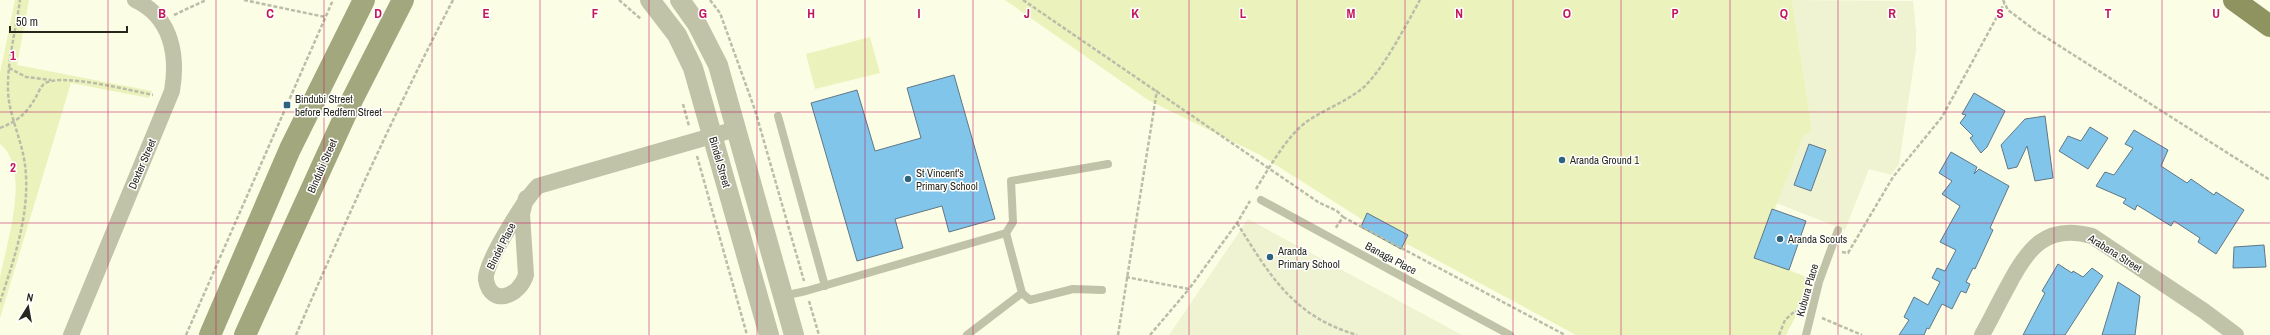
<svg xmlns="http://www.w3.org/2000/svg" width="2270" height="335" font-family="'Archivo Narrow',sans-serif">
<rect width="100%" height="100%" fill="#fbfee5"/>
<path fill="#f0f3d2" d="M1792,0L1913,1L1916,30V50L1899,164L1891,175L1869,169L1845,230L1776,203L1803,137L1812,130Z
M1248,219L1462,335H1169Z"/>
<path fill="#ecf2bc" d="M15,0H29L17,65L152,91L149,98L71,83L0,318C0,305 0,291 0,278C6,244 32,169 0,144V73Z
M1005,0H1792L1812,130L1803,137L1759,249L1792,262L1789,270L1811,279L1806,301L1804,300L1786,335H1576L1407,244L1403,251L1359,227L1363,220L1260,155L1148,100Z
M870,37L880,73L815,89L806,54Z"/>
<path fill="#82c5ea" stroke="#607785" d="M954,75L995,219L949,232L942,206L895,219L903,248L857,261L811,103L857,90L875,151L921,138L907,88Z
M1974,93L2005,111L1987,147L1981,153L1970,138L1973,136L1960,123L1966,115L1962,114Z
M2045,116L2053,178L2035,181L2027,146L2017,167L2008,169L2001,145L2025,119Z
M2090,127L2108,138L2088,169L2059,151L2068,136L2081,141Z
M2134,130L2168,150L2161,166L2187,183L2191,179L2214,195L2216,192L2244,210L2216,254L2198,242L2200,238L2174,221L2171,226L2137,205L2135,210L2123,203L2126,199L2096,186L2105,172L2114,175L2133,148L2125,144Z
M1809,144L1826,150L1811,191L1794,185Z
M1951,152L1977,167L1974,174L1979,169L2009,186L1990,228L1993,230L1975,269L1973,268L1966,282L1970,284L1966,293L1961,291L1952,309L1942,304L1929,329L1927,328L1924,335H1899L1909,320L1904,317L1914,297L1928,305L1940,282L1932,278L1937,268L1945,271L1956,250L1940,242L1960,206L1942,194L1952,181L1939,173Z
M1772,209L1806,221L1789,270L1754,258Z
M1367,213L1408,235L1401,249L1361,227Z
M2264,245L2266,267L2233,268L2234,247Z
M2058,264L2072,273L2073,271L2083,277L2092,268L2103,276L2065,335H2023L2045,293L2042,291Z
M2118,282L2140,296L2135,335H2102Z"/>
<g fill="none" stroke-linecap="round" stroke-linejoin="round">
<path stroke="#bbbda9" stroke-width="2.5" stroke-dasharray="4 2" stroke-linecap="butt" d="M244,0L325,17
M619,0L641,19
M710,0L720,13L755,110L804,281
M1023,0L1318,202L1337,211L1343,217L1335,229
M2003,0L2008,10L2036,31L2270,180
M174,15L206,0
M9,68L26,77L51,80
M683,104L689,126
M0,128C18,121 26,114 36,97C38,93 41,86 44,84C59,72 133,91 153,95
M697,156L747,335
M1256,189C1269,168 1288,134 1309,120C1328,108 1347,101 1364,87C1384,68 1406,25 1420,0
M1343,217L1565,335
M1237,223C1271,277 1293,316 1357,335
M1842,252L1848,253L1893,177L1942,117L2004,4
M1126,277L1189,289L1237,223L1250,201
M809,301L819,335
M0,302C14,259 31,212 25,165C22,140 9,116 8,91C7,61 16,30 20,0
M1822,318L1862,335
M186,335L333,0
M296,335C345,222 396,109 453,0
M1118,335L1157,90
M1150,335L1189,289
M1779,335L1785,320L1795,311L1800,312"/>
<path stroke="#c0c3a7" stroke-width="8" d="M778,116L825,286
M1261,200L1510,335
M1006,233L1013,222L1011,181L1108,164
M1022,293L1030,300L1073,289L1102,290
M783,296L806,291L1006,233L1022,293L967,335
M1806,335L1819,282L1838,230"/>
<path stroke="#c0c3a7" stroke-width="16" d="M526,198L522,214L526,275C519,297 491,307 486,280C483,265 526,198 538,186L736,129
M71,335L172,91C178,56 172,17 135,0
M1982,335C1991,319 1999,302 2008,286C2027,249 2046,223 2092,236L2204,311L2236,335"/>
<path stroke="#c0c3a7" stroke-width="20" d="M650,0L677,35L693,68L769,335
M680,0L697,24L718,65L794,335"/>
<path stroke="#a3a77d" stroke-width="22" d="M210,335L290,149L364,0
M245,335L353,98L403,0"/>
<path stroke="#8f935f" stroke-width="22" d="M2234,0L2270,26"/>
</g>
<path fill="none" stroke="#c2185b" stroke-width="1" stroke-opacity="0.55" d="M108,0V335M216,0V335M324,0V335M432,0V335M540,0V335M649,0V335M757,0V335M865,0V335M973,0V335M1081,0V335M1189,0V335M1297,0V335M1405,0V335M1513,0V335M1621,0V335M1730,0V335M1838,0V335M1946,0V335M2054,0V335M2162,0V335M0,112H2270M0,223H2270"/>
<g fill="#2e637f" stroke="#fff" stroke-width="1.5">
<rect x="283" y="101" width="8" height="8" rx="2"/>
<circle cx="1562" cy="160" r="4"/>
<circle cx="908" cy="179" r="4"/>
<circle cx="1780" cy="239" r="4"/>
<circle cx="1270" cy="257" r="4"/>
</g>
<g text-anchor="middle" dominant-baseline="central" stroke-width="3" stroke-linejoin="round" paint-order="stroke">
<g font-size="11" fill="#26271d" stroke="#fff" text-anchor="start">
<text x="295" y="99">Bindubi Street<tspan x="295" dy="13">before Redfern Street</tspan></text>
<text x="1570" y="160">Aranda Ground 1</text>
<text x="916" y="173">St Vincent's<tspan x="916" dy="13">Primary School</tspan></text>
<text x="1788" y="239">Aranda Scouts</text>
<text x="1278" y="251">Aranda<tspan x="1278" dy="13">Primary School</tspan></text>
</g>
<g font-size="11" fill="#26271d" stroke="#fff">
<text transform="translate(720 162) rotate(74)">Bindel Street</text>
<text transform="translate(142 164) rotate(-67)">Dexter Street</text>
<text transform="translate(322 166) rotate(-66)">Bindubi Street</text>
<text transform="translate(501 246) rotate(-63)">Bindel Place</text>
<text transform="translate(2115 253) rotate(32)">Arabana Street</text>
<text transform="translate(1391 258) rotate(28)">Banaga Place</text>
<text transform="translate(1807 290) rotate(-74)">Kubura Place</text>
</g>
</g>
<g font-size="13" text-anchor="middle" font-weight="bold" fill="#c2185b" stroke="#fff" stroke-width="3" stroke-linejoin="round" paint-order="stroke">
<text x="162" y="18">B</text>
<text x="270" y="18">C</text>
<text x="378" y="18">D</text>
<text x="486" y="18">E</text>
<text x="595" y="18">F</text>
<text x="703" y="18">G</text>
<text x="811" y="18">H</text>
<text x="919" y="18">I</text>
<text x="1027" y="18">J</text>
<text x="1135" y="18">K</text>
<text x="1243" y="18">L</text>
<text x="1351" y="18">M</text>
<text x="1459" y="18">N</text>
<text x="1567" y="18">O</text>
<text x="1675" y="18">P</text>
<text x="1784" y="18">Q</text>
<text x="1892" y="18">R</text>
<text x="2000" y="18">S</text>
<text x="2108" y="18">T</text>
<text x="2216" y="18">U</text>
<text x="13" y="60">1</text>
<text x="13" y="172">2</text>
</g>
<g transform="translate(28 307) rotate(11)" stroke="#ffffff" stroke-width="3" paint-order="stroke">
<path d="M0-3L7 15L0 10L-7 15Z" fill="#26271d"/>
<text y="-6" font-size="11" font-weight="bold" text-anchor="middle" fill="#26271d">N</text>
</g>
<path d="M10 26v6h117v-6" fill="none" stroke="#26271d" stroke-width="2"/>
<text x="16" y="26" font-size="12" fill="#26271d" stroke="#ffffff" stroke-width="3" paint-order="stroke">50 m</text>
</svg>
